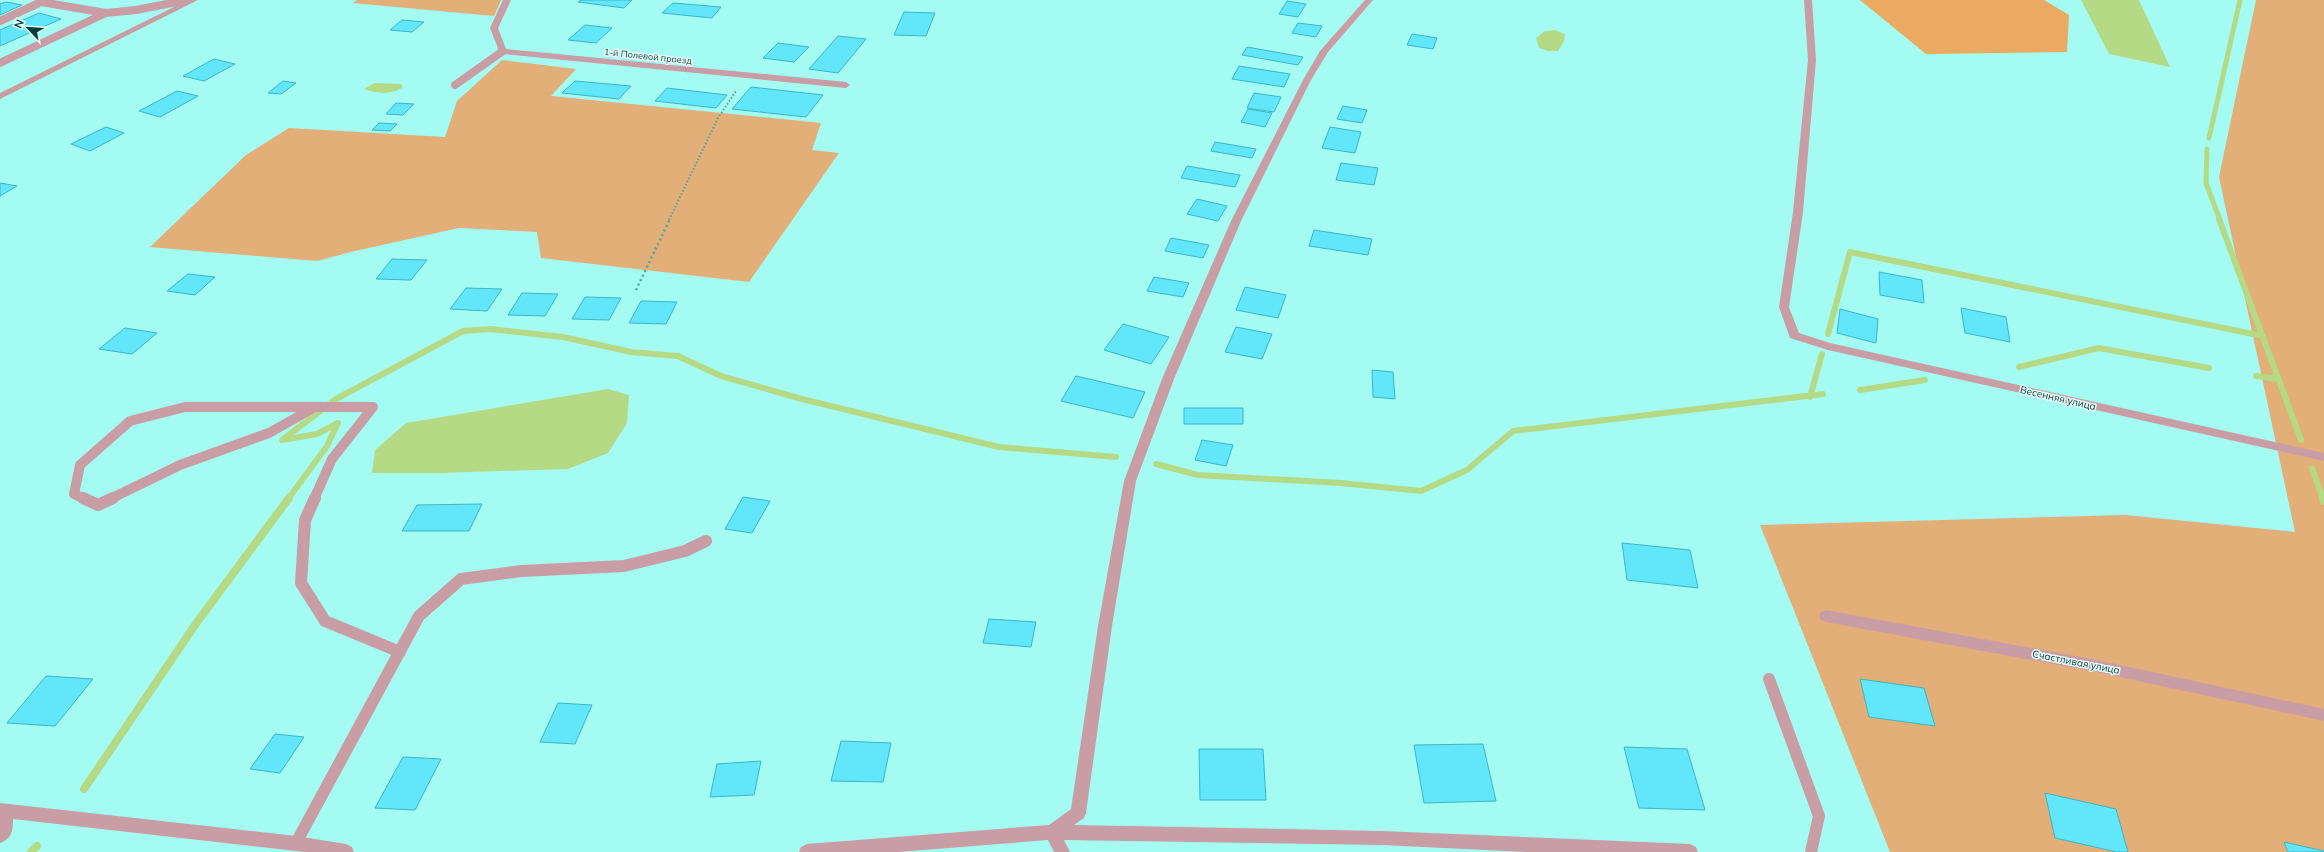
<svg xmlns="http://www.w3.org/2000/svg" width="2324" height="852" font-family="Mulish,sans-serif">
<rect width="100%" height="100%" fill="#a3fbf2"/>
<path fill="#e2af79" d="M357,0H501L494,16L353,3Z
M2256,0H2324V852H1890L1760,525L2125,515L2295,532L2219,177Z
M502,60L576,69L551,96L821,123L812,150L839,153L749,282L541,258L537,232L459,228L355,251L317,261L150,247L246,155L289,128L445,137L457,101Z"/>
<path fill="#eaaa62" d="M1860,0H2044L2069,15L2067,52L1926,54Z"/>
<path fill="#b5da86" d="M2081,0H2139L2170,67L2109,54Z
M1555,30L1565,34L1564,41L1558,51H1548L1539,48L1536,38L1545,31Z
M374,83L401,84L403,87C392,95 377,94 364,89Z
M608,389L629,395L627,423L608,453L568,469L441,473H372L375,450L406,423Z"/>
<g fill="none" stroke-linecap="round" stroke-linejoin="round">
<path stroke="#b5da86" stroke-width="5" d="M2209,138L2240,0
M2207,149L2206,183L2220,220"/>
<path stroke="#b5da86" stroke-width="6" d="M2219,219L2301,440
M1828,334L1850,252L2263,336
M2019,367L2099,348L2209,368
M2256,376L2279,379
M1860,390L1925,380
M1810,397L1822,354
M1156,464L1198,475L1341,483L1421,491L1467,470L1513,431L1823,394
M2312,468L2323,499
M288,499L327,446L338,423L317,434L282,440L336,399L463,331L490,329L563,337L631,352L678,356L721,376L802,399L999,447L1116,457"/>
<path stroke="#b5da86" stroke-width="8" d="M2323,498L2324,501
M84,789L195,625L289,498
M31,852L37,846"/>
</g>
<path fill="#62e6f9" stroke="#3cb6c6" d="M581,0H632L624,8L578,2Z
M1287,1L1306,4L1298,17L1279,14Z
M6,2L22,5L0,15V4Z
M673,3L721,7L712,18L662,13Z
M904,12L935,13L926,36L894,35Z
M39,13L61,19L0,46V30Z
M402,20L424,22L412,32L390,30Z
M1298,23L1322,26L1316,37L1292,33Z
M585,25L612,28L596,43L568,40Z
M1412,34L1437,38L1433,49L1407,45Z
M838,36L866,39L838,73L809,69Z
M778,43L809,47L794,62L763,58Z
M1247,47L1303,57L1298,65L1242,55Z
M214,59L235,64L204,81L183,76Z
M1239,66L1290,74L1284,87L1232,79Z
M283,81L296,83L281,94L268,93Z
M575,81L631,86L619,99L562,93Z
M751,87L823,95L806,117L732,109Z
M667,88L727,95L716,108L655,101Z
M177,91L198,96L160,117L139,111Z
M1254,93L1281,97L1274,112L1247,108Z
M396,103L414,104L403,115L386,114Z
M1343,106L1367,110L1362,123L1337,119Z
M1248,109L1272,113L1265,127L1241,122Z
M379,123L397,124L390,131L372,130Z
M106,127L124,133L90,151L71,144Z
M1330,127L1361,132L1355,153L1322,148Z
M1215,142L1256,149L1252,158L1211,151Z
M1341,163L1378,168L1374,185L1336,180Z
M1187,166L1240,175L1235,187L1181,178Z
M0,183L17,186L0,196Z
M1197,199L1227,206L1218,221L1187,214Z
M1314,230L1372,239L1368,255L1309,246Z
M1171,238L1209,245L1203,258L1165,251Z
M392,259L427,260L411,280L376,279Z
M1879,272L1922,280L1924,303L1880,295Z
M188,274L215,277L195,295L167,291Z
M1154,277L1189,283L1183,297L1147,291Z
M1245,287L1286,295L1278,318L1236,310Z
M466,288L502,289L487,311L450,309Z
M522,293L558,294L545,316L508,315Z
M585,297L621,298L609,320L572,319Z
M641,301L677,302L666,324L629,323Z
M1961,308L2006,317L2010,342L1965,333Z
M1840,309L1878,319L1876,343L1837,333Z
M1123,324L1169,337L1151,364L1104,350Z
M1236,327L1272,334L1262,359L1225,352Z
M125,328L157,333L132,354L99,349Z
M1372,370L1393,372L1395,399L1373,397Z
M1076,376L1145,392L1133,418L1061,401Z
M1184,408H1243V424H1184Z
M1202,440L1233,445L1226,466L1195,460Z
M743,497L770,501L752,533L725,529Z
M482,504L469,531H402L417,505Z
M1622,543L1690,550L1698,588L1627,580Z
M989,619L1036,622L1031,647L983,643Z
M46,676L93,679L55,726L7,723Z
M1860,679L1924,688L1935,726L1869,717Z
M558,703L592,705L575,744L540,742Z
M275,734L304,737L280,773L250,769Z
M841,741L891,743L883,782L831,781Z
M1483,744L1496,801L1424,803L1414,745Z
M1624,747L1687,749L1705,810L1639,808Z
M1199,749H1263L1266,800H1200Z
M403,757L441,759L415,810L375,808Z
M761,761L754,795L710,797L717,764Z
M2045,793L2116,809L2128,852H2117L2055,838Z
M2284,842L2324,851V852H2288Z"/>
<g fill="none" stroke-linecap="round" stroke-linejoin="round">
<path stroke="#5aa29c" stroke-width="2" stroke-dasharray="1.5 2" stroke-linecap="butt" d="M669,220L718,118L736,91"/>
<path stroke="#5aa29c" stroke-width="2.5" stroke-dasharray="2 3" stroke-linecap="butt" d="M636,290L670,219"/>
<path stroke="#c99da4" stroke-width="8" d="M0,21L41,2L106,13L136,10L187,0
M0,63L106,13
M455,85L503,51"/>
<path stroke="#c99da4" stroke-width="10" d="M85,499L74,494L80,465L130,421L185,407H315
M110,499L180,465L269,433L315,407
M314,499L332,459L373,407H315"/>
<path stroke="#c99da4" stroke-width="12" d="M83,498L98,505L113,498
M315,498L305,520L301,583L325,621L400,652
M1769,679L1819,816L1811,852
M296,843L419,616L461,579L521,571L624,566L685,551L706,541"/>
<path fill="#c99da4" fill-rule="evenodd" d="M188,0H198L0,99V93Z
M503,0H511L498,28L506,49L846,82L850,85L846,88L503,54L499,51L490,28Z
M1365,0H1373L1328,52L1311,80L1241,221L1174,379L1136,481L1112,626L1086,813L1084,818L1074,825L1382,831L1690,844L1696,847L1698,852H1526L1382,845L1064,840L1070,852H1054L1048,840L898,852H799L801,847L807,844L1049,825L1071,809L1098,626L1124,481L1162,379L1231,221L1303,80L1320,51Z
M1804,0H1812L1816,60L1803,212L1789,307L1799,333L1830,343L2324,453V461L1828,350L1790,338L1779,307L1793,212L1808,60Z
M1826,610L2097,660L2324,709V721L2097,672L1826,622L1821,620L1819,616L1821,612Z
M0,803L296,836L346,844L352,847L354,852H305L13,819C13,830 12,839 0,843Z"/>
</g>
<g text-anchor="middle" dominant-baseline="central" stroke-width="3" stroke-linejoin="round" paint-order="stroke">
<g font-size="9" fill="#063d39" stroke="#e6faf8">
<text transform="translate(648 56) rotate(6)">1-й Полевой проезд</text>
</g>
<g font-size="10" fill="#063d39" stroke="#e6faf8">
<text transform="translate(2058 398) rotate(13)">Весенняя улица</text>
<text transform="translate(2076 662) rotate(11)">Счастливая улица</text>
</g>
</g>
<g transform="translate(28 28) rotate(295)" stroke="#e6faf8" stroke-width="3" paint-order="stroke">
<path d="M0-3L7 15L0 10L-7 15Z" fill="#063d39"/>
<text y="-6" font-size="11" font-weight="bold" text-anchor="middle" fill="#063d39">N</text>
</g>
</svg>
